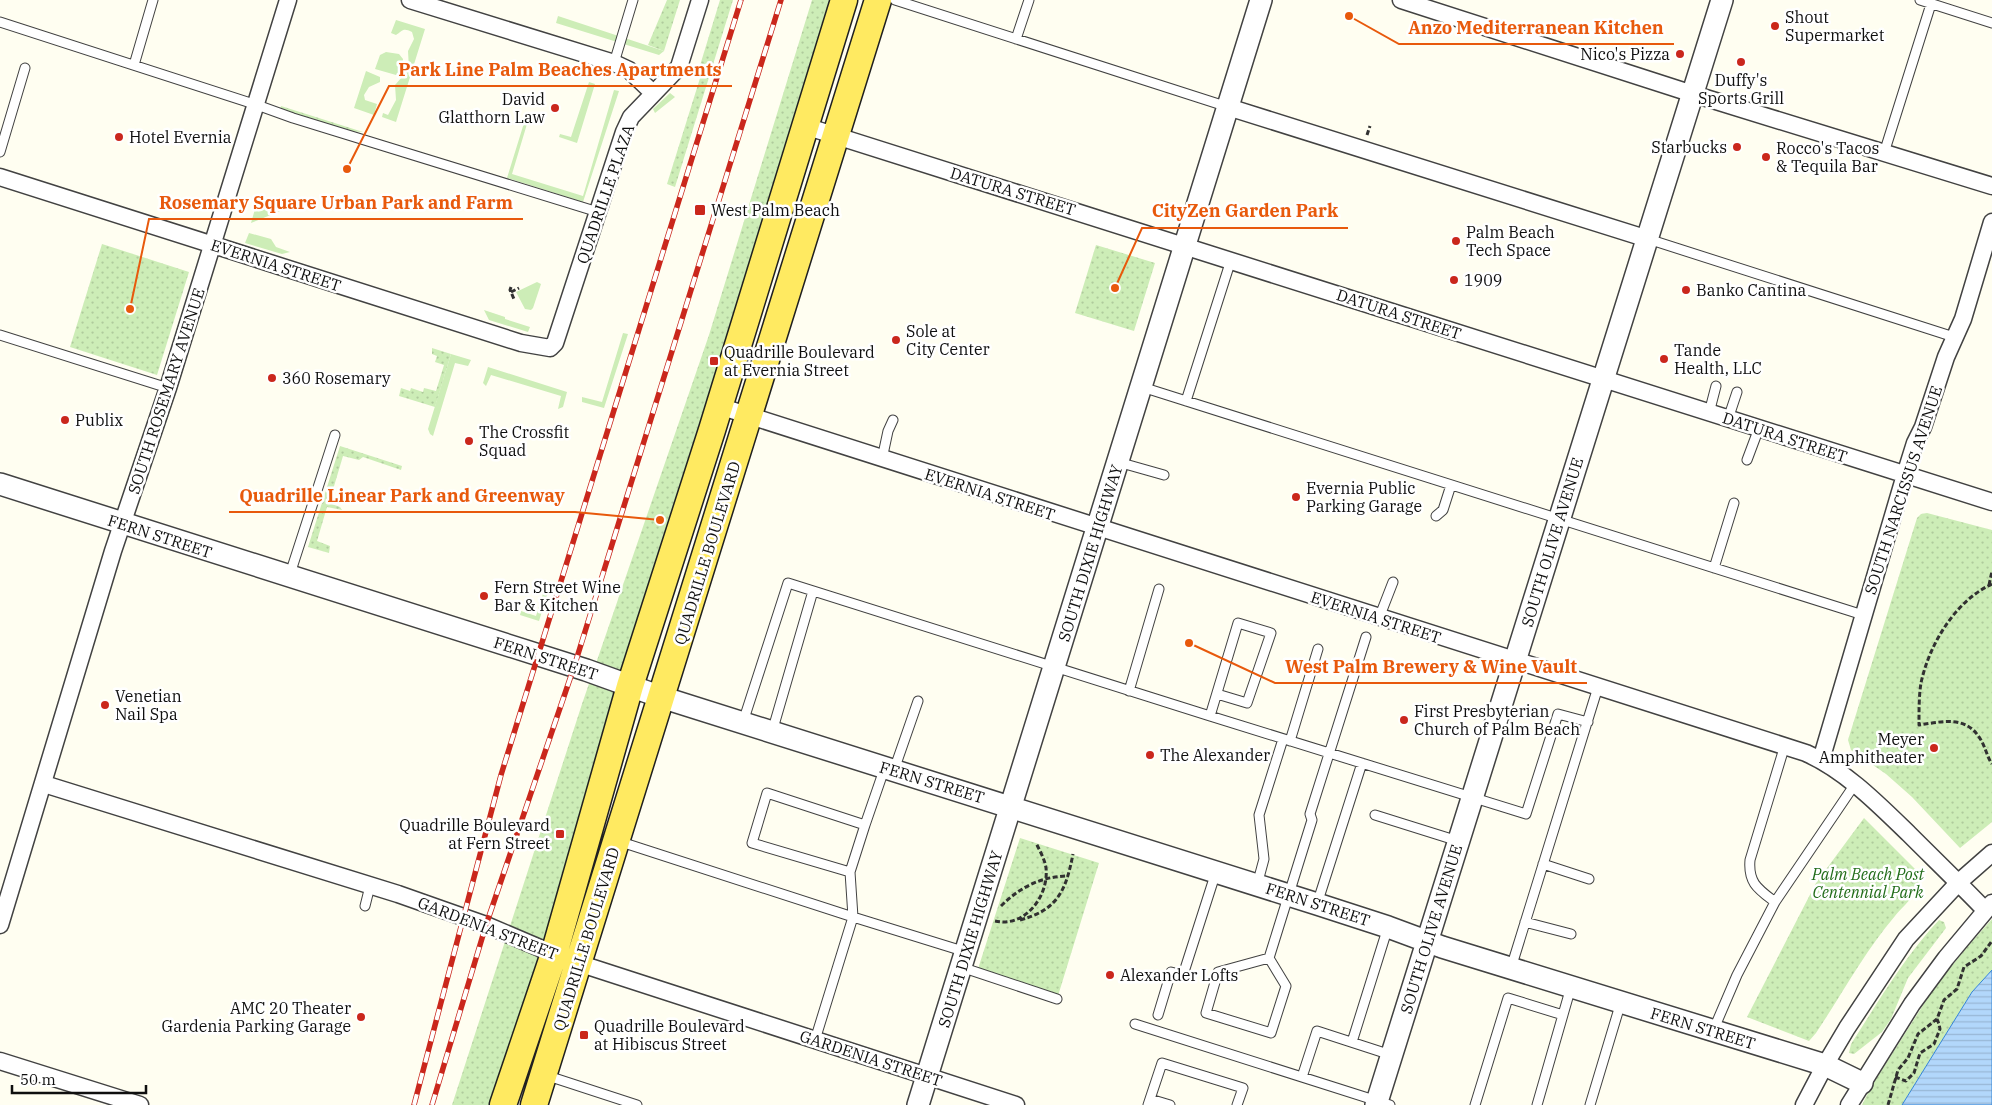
<svg xmlns="http://www.w3.org/2000/svg" width="1992" height="1105" font-family="'IBM Plex Serif',serif">
<defs>
<pattern id="grass-dots" width="8" height="8" patternUnits="userSpaceOnUse" patternTransform="scale(1.25)"><rect width="8" height="8" fill="#cdedb7"/><path d="M2 2h.1M6 6h.1" fill="none" stroke="#afca9c" stroke-width="1.8" stroke-linecap="round"/></pattern>
<pattern id="water-rules" width="6" height="5" patternUnits="userSpaceOnUse" patternTransform="scale(1.25)"><rect width="6" height="5" fill="#b2d7fb"/><path d="M0 2.5h6" fill="none" stroke="#98b7d6"/></pattern>
</defs>
<rect width="100%" height="100%" fill="#fffef1"/>
<path fill="url(#grass-dots)" d="M667,0H680L664,51L648,45Z
M720,0H733L675,187L667,184L701,75L698,72Z
M812,0H834L493,1105H452L582,704L709,335Z
M281,106L363,132L345,131L280,110Z
M102,244L189,272L157,375L70,347Z
M1096,245L1155,263L1134,331L1075,313Z
M432,348L451,354L435,407L399,396L401,388L410,391L411,388L423,392L424,388L436,391L444,365L435,362L437,356L432,354Z
M340,446L402,466L401,470L363,457L359,460L343,456L329,503L340,507L342,510L327,507L317,541L330,546L329,553L308,547Z
M1927,513L1992,530V822L1960,848L1912,797L1886,774L1851,750L1848,740L1917,518L1921,514Z
M1864,818L1921,875C1922,891 1905,904 1895,916C1865,951 1842,994 1816,1033L1809,1041L1747,1017L1816,883Z
M1020,838L1099,863L1057,999L977,972Z
M1992,919V970L1972,992L1902,1105H1862L1871,1087L1934,988L1968,946Z
M1939,920L1944,922L1946,928L1908,978L1891,1019L1882,1032L1854,1054L1849,1053L1851,1044C1879,1001 1904,957 1939,920Z"/>
<path fill="#cdedb7" d="M558,16L664,51L659,55L556,23Z
M396,20L425,29L396,122L382,117L383,113L388,115L396,100L395,85L409,69L408,51L414,39L412,32C403,27 402,31 396,35L391,33Z
M386,52L399,54L403,59L402,70L396,75L375,69L380,55Z
M366,71L380,77V82L369,87L364,95L365,100L377,104L374,115L354,108Z
M589,82L595,84L577,143L559,137L560,134L571,137Z
M614,90L619,91L583,202L507,178L524,123L527,124L512,174L583,196Z
M670,93L675,97L655,113L653,109Z
M257,202L283,210L251,223Z
M249,233L271,239L276,247L290,252L282,254L245,243Z
M537,282L541,284L533,308L531,310L525,309L516,292Z
M484,310L505,317V319L530,327L528,332L489,320Z
M623,333L628,334L604,408L582,402V397L602,402Z
M451,354L471,360L468,366L455,363L433,436L430,434L428,429Z
M488,367L567,392L563,407L558,409L561,396L491,375L486,386L483,383Z
M547,581L551,583L539,621L520,615L521,611L536,616Z"/>
<path fill="url(#water-rules)" stroke="#3384d7" d="M1992,970V1105H1902L1972,992Z"/>
<g fill="none" stroke-linecap="round" stroke-linejoin="round">
<defs>
<path id="service" d="M895,0L1228,107
M1920,0L1992,23
M0,22L257,105L293,118L598,212
M1016,39L1029,0
M614,63L633,0
M134,65L153,0
M0,152L25,68
M1884,153L1931,4
M1648,239L1954,337
M0,335L168,388
M1142,387L1863,615
M1186,401L1231,260
M1709,413L1716,386
M1728,419L1737,392
M882,459L888,431L893,420
M1747,460L1759,428
M1118,462L1164,475
M1436,516L1443,510L1451,485
M1714,568L1734,503
M289,577L335,435
M1379,618L1393,582
M1129,691L1159,589
M1210,716L1526,814L1558,714L1588,722
M743,722L788,583L1210,716L1238,623L1271,633L1247,703L1217,694
M772,732L813,591
M1290,741L1318,649
M894,770L918,701
M1375,815L1458,841
M865,825L885,767
M618,841L853,917L850,872L752,843L767,793L865,825L850,872
M1543,864L1589,879
M1257,885L1264,859L1259,815L1283,739
M1775,902C1758,889 1748,883 1750,860L1785,745
M1317,904L1362,763
M365,906L370,886
M1525,922L1571,934
M1269,958L1218,972L1206,1013L1271,1033L1286,986L1269,958L1312,820L1310,814L1366,637
M961,967L1057,999
M1511,968L1598,687
M1158,1015L1171,972L1183,975L1216,872
M1135,1024L1390,1105
M1713,1031L1737,975L1775,902L1855,784
M815,1040L853,917L966,952
M1352,1042L1388,927
M545,1075L637,1105
M1302,1077L1317,1031L1391,1055
M1150,1099L1170,1105
M1148,1105L1162,1063L1243,1088L1237,1105
M1475,1105L1508,998L1563,1015
M1537,1105L1571,987
M1590,1105L1621,1002"/>
<path id="minor" d="M410,0L614,63L629,70L653,93
M1401,0L1693,94L1992,186
M1228,107L1648,239
M805,126L1992,502
M0,177L521,343L550,348L555,343L624,132L631,117L679,67L700,0
M719,406L1806,753C1846,771 1878,804 1909,834C1934,859 1960,884 1985,910
M1821,760L1905,475L1915,443L1923,427L1946,357L1963,319L1992,222
M44,784L398,894L486,925L554,954L578,963L1016,1105
M0,925L113,551L168,388L288,0
M0,1061L140,1105
M1804,1105L1825,1065L1847,1028L1906,939L1959,882L1992,853
M1849,1105L1912,1004L1946,958L1992,903"/>
<path id="tertiary" d="M0,484L586,670L661,697L1317,904L1388,927L1442,947L1825,1065L1862,1083
M918,1105L1261,0
M1376,1105L1722,0"/>
<path id="primary" d="M503,1105L554,954L630,686L712,430L844,0
M534,1105L878,0"/>
</defs>
<use href="#service" stroke="#424242" stroke-width="11"/>
<use href="#minor" stroke="#424242" stroke-width="19"/>
<use href="#tertiary" stroke="#424242" stroke-width="24"/>
<use href="#primary" stroke="#202020" stroke-width="29"/>
<path stroke="#313131" stroke-width="3" stroke-dasharray="5 2.5" stroke-linecap="butt" d="M1367,135L1370,126
M511,287L510,290L514,299
M511,292L519,288
M1992,584C1955,601 1929,645 1921,683C1919,695 1919,709 1919,722V725C1940,722 1965,715 1979,737C1985,745 1987,757 1992,764
M1989,585L1992,571
M1001,906C1020,887 1042,876 1069,876
M1020,920C1058,910 1066,890 1073,854
M995,921C1025,928 1049,896 1046,868C1045,860 1040,851 1036,843
M1895,1077L1906,1081L1914,1073L1920,1053L1934,1044L1940,1029L1939,1024L1937,1019
M1888,1105L1898,1070L1908,1058L1918,1034L1937,1019L1944,1000L1957,989L1964,967L1981,956L1992,941"/>
<use href="#service" stroke="#fff" stroke-width="9"/>
<use href="#minor" stroke="#fff" stroke-width="16"/>
<use href="#tertiary" stroke="#fff" stroke-width="21"/>
<use href="#primary" stroke="#ffea61" stroke-width="26"/>
<defs>
<path id="rail" d="M414,1105L501,775L741,0
M432,1105L486,925L574,667L781,0"/>
</defs>
<use href="#rail" stroke="#ca271c" stroke-width="5.5"/>
<use href="#rail" stroke="#fff" stroke-width="4" stroke-dasharray="11" stroke-linecap="butt"/>
</g>
<g fill="#ca271c" stroke="#fff" stroke-width="2">
<circle cx="1775" cy="26" r="5"/>
<circle cx="1680" cy="54" r="5"/>
<circle cx="1741" cy="62" r="5"/>
<circle cx="555" cy="108" r="5"/>
<circle cx="119" cy="137" r="5"/>
<circle cx="1737" cy="147" r="5"/>
<circle cx="1766" cy="157" r="5"/>
<rect x="694" y="204" width="12" height="12" rx="2.5"/>
<circle cx="1456" cy="241" r="5"/>
<circle cx="1454" cy="280" r="5"/>
<circle cx="1686" cy="290" r="5"/>
<circle cx="896" cy="340" r="5"/>
<circle cx="1664" cy="359" r="5"/>
<rect x="709" y="356" width="10" height="10" rx="2.5"/>
<circle cx="272" cy="378" r="5"/>
<circle cx="65" cy="420" r="5"/>
<circle cx="469" cy="441" r="5"/>
<circle cx="1296" cy="497" r="5"/>
<circle cx="484" cy="596" r="5"/>
<circle cx="105" cy="705" r="5"/>
<circle cx="1404" cy="720" r="5"/>
<circle cx="1934" cy="748" r="5"/>
<circle cx="1150" cy="755" r="5"/>
<rect x="555" y="829" width="10" height="10" rx="2.5"/>
<circle cx="1110" cy="975" r="5"/>
<circle cx="361" cy="1017" r="5"/>
<rect x="579" y="1030" width="10" height="10" rx="2.5"/>
</g>
<g text-anchor="middle" dominant-baseline="central" stroke-width="5" stroke-linejoin="round" paint-order="stroke">
<g font-size="16" fill="#0f0f0f" stroke="#fff" text-anchor="start">
<text x="1785" y="17">Shout<tspan x="1785" dy="18">Supermarket</tspan></text>
<text x="1670" y="54" text-anchor="end">Nico's Pizza</text>
<text x="1741" y="80" text-anchor="middle">Duffy's<tspan x="1741" dy="18">Sports Grill</tspan></text>
<text x="545" y="99" text-anchor="end">David<tspan x="545" dy="18">Glatthorn Law</tspan></text>
<text x="129" y="137">Hotel Evernia</text>
<text x="1727" y="147" text-anchor="end">Starbucks</text>
<text x="1776" y="148">Rocco's Tacos<tspan x="1776" dy="18">&amp; Tequila Bar</tspan></text>
<text x="711" y="210">West Palm Beach</text>
<text x="1466" y="232">Palm Beach<tspan x="1466" dy="18">Tech Space</tspan></text>
<text x="1464" y="280">1909</text>
<text x="1696" y="290">Banko Cantina</text>
<text x="906" y="331">Sole at<tspan x="906" dy="18">City Center</tspan></text>
<text x="1674" y="350">Tande<tspan x="1674" dy="18">Health, LLC</tspan></text>
<text x="724" y="352">Quadrille Boulevard<tspan x="724" dy="18">at Evernia Street</tspan></text>
<text x="282" y="378">360 Rosemary</text>
<text x="75" y="420">Publix</text>
<text x="479" y="432">The Crossfit<tspan x="479" dy="18">Squad</tspan></text>
<text x="1306" y="488">Evernia Public<tspan x="1306" dy="18">Parking Garage</tspan></text>
<text x="494" y="587">Fern Street Wine<tspan x="494" dy="18">Bar &amp; Kitchen</tspan></text>
<text x="115" y="696">Venetian<tspan x="115" dy="18">Nail Spa</tspan></text>
<text x="1414" y="711">First Presbyterian<tspan x="1414" dy="18">Church of Palm Beach</tspan></text>
<text x="1924" y="739" text-anchor="end">Meyer<tspan x="1924" dy="18">Amphitheater</tspan></text>
<text x="1160" y="755">The Alexander</text>
<text x="550" y="825" text-anchor="end">Quadrille Boulevard<tspan x="550" dy="18">at Fern Street</tspan></text>
<text x="1120" y="975">Alexander Lofts</text>
<text x="351" y="1008" text-anchor="end">AMC 20 Theater<tspan x="351" dy="18">Gardenia Parking Garage</tspan></text>
<text x="594" y="1026">Quadrille Boulevard<tspan x="594" dy="18">at Hibiscus Street</tspan></text>
</g>
<g font-size="16" fill="#0f0f0f" stroke="#fff">
<text transform="translate(1013 191) rotate(17)">DATURA STREET</text>
<text transform="translate(605 194) rotate(-71)">QUADRILLE PLAZA</text>
<text transform="translate(276 265) rotate(18)">EVERNIA STREET</text>
<text transform="translate(1399 314) rotate(18)">DATURA STREET</text>
<text transform="translate(166 391) rotate(-72)">SOUTH ROSEMARY AVENUE</text>
<text transform="translate(1785 437) rotate(18)">DATURA STREET</text>
<text transform="translate(1903 490) rotate(-72)">SOUTH NARCISSUS AVENUE</text>
<text transform="translate(990 494) rotate(18)">EVERNIA STREET</text>
<text transform="translate(160 536) rotate(18)">FERN STREET</text>
<text transform="translate(1552 542) rotate(-73)">SOUTH OLIVE AVENUE</text>
<text transform="translate(707 553) rotate(-73)">QUADRILLE BOULEVARD</text>
<text transform="translate(1090 553) rotate(-73)">SOUTH DIXIE HIGHWAY</text>
<text transform="translate(1376 617) rotate(18)">EVERNIA STREET</text>
<text transform="translate(546 658) rotate(18)">FERN STREET</text>
<text transform="translate(932 782) rotate(17)">FERN STREET</text>
<text transform="translate(1318 904) rotate(18)">FERN STREET</text>
<text transform="translate(488 928) rotate(21)">GARDENIA STREET</text>
<text transform="translate(1431 929) rotate(-73)">SOUTH OLIVE AVENUE</text>
<text transform="translate(586 939) rotate(-73)">QUADRILLE BOULEVARD</text>
<text transform="translate(970 939) rotate(-73)">SOUTH DIXIE HIGHWAY</text>
<text transform="translate(1703 1028) rotate(17)">FERN STREET</text>
<text transform="translate(871 1058) rotate(18)">GARDENIA STREET</text>
</g>
<g font-size="16" font-style="italic" fill="#226d1a" stroke="#fff">
<text x="1868" y="874">Palm Beach Post<tspan x="1868" dy="18">Centennial Park</tspan></text>
</g>
</g>
<path fill="none" stroke="#e8590c" stroke-width="2" d="M1349 16L1399 44H1674M347 169L389 86H732M130 309L149 219H523M1115 288L1142 228H1348M660 520L575 512H229M1189 643L1275 683H1587"/>
<g fill="#e8590c" stroke="#fff" stroke-width="2">
<circle cx="1349" cy="16" r="5"/>
<circle cx="347" cy="169" r="5"/>
<circle cx="130" cy="309" r="5"/>
<circle cx="1115" cy="288" r="5"/>
<circle cx="660" cy="520" r="5"/>
<circle cx="1189" cy="643" r="5"/>
</g>
<g font-size="18" text-anchor="middle" font-weight="bold" fill="#e8590c" stroke="#fff" stroke-width="5" stroke-linejoin="round" paint-order="stroke">
<text x="1536" y="34">Anzo Mediterranean Kitchen</text>
<text x="560" y="76">Park Line Palm Beaches Apartments</text>
<text x="336" y="209">Rosemary Square Urban Park and Farm</text>
<text x="1245" y="217">CityZen Garden Park</text>
<text x="402" y="502">Quadrille Linear Park and Greenway</text>
<text x="1431" y="673">West Palm Brewery &amp; Wine Vault</text>
</g>
<path d="M12 1085v8h134v-8" fill="none" stroke="#0f0f0f" stroke-width="2.5"/>
<text x="20" y="1085" font-size="15" fill="#0f0f0f" stroke="#ffffff" stroke-width="4" paint-order="stroke">50 m</text>
</svg>
